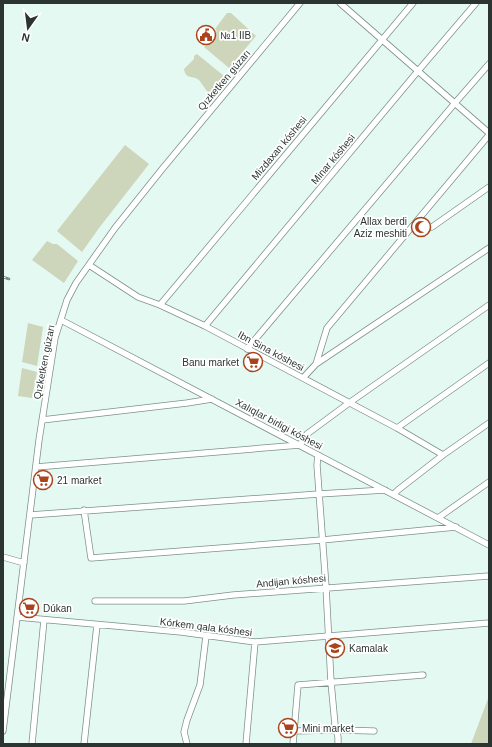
<svg xmlns="http://www.w3.org/2000/svg" width="492" height="747" font-family="Arial,sans-serif">
<rect width="100%" height="100%" fill="#e3f9f2"/>
<path fill="#cdd5ba" d="M227,13H231L256,36L229,68L204,47L217,31L215,29Z
M197,54L224,76L209,94C206,90 202,84 199,80C193,75 186,80 184,69L194,59V56Z
M125,145L149,164L99,228L82,252L57,231Z
M47,241L53,244H57L78,261L64,283L32,260Z
M28,323L43,327L37,366L22,362Z
M22,368L37,372L32,398L18,396Z
M489,696V744H471Z"/>
<g fill="none" stroke-linecap="round" stroke-linejoin="round">
<defs>
<path id="minor" d="M340,3L489,133
M432,227L489,187
M89,265L138,297L160,305L205,326L397,428L443,455
M160,305L413,3
M61,320L489,545
M205,326L418,71L476,3
M247,349L455,103L489,64
M316,364L327,328L489,135
M303,378L316,364L489,248
M42,420L187,403L212,399
M397,428L489,363
M318,455L317,465L326,587L331,682L335,725L338,737V744
M36,467L300,445L307,434L349,403L489,305
M394,494L398,490L443,455L489,423
M84,510L91,558L322,540L456,527
M30,515L319,494L385,490
M438,518L445,513L489,482
M3,557L24,563
M95,601H184L233,595L489,576
M17,617L181,632L255,642L489,623
M3,731L39,440L55,338L67,300L76,283L115,228L163,168L300,3
M295,731L337,730L374,731
M32,744L44,620
M84,744L97,625
M187,744L184,732L187,720L200,685L206,636
M246,744L255,642
M293,744L298,685L423,675"/>
</defs>
<use href="#minor" stroke="#7e918b" stroke-width="7"/>
<use href="#minor" stroke="#fff" stroke-width="5.5"/>
<defs>
<path id="rail" d="M3,277L9,279"/>
</defs>
<use href="#rail" stroke="#788682" stroke-width="2.5"/>
<use href="#rail" stroke="#fff" stroke-width="1" stroke-dasharray="3" stroke-linecap="butt"/>
</g>
<defs>
<symbol id="civic-ring" viewBox="-11 -11 22 22"><circle r="9.5" fill="#fff" stroke="#ab441d" stroke-width="1.5"/><path d="M-.6-6.5H3V-4.5H.6V-3L4-1V1h2V6H-6V1h2V-1L-.6-3ZM-1.2 2.5V6h2.4V2.5Z" fill="#ab441d"/></symbol>
<symbol id="mosque-ring" viewBox="-11 -11 22 22"><circle r="9.5" fill="#fff" stroke="#ab441d" stroke-width="1.5"/><path d="M3.5-4.9A6 6 0 1 0 3.5 4.9A5 5 0 1 1 3.5-4.9Z" fill="#ab441d"/></symbol>
<symbol id="supermarket-ring" viewBox="-11 -11 22 22"><circle r="9.5" fill="#fff" stroke="#ab441d" stroke-width="1.5"/><path d="M-6-5.5h2.5l.6 2H6L4.5 2H-2.5L-4.4-4H-6ZM-1.5 3.2a1.3 1.3 0 1 0 .1 0ZM3 3.2a1.3 1.3 0 1 0 .1 0Z" fill="#ab441d"/></symbol>
<symbol id="school-ring" viewBox="-11 -11 22 22"><circle r="9.5" fill="#fff" stroke="#ab441d" stroke-width="1.5"/><path d="M0-5L7-2L0 1L-7-2ZM-4 1L0 2.5L4 1V4Q0 6-4 4Z" fill="#ab441d"/></symbol>
</defs>
<g fill-rule="evenodd">
<use href="#civic-ring" x="195" y="24" width="22" height="22"/>
<use href="#mosque-ring" x="410" y="216" width="22" height="22"/>
<use href="#supermarket-ring" x="242" y="351" width="22" height="22"/>
<use href="#supermarket-ring" x="32" y="469" width="22" height="22"/>
<use href="#supermarket-ring" x="18" y="597" width="22" height="22"/>
<use href="#school-ring" x="324" y="637" width="22" height="22"/>
<use href="#supermarket-ring" x="277" y="717" width="22" height="22"/>
</g>
<g text-anchor="middle" dominant-baseline="central" stroke-width="3.5" stroke-linejoin="round" paint-order="stroke">
<g font-size="10" fill="#2c3432" stroke="#fff" text-anchor="start">
<text x="220" y="35">№1 IIB</text>
<text x="407" y="221" text-anchor="end">Allax berdi<tspan x="407" dy="12">Aziz meshiti</tspan></text>
<text x="239" y="362" text-anchor="end">Banu market</text>
<text x="57" y="480">21 market</text>
<text x="43" y="608">Dúkan</text>
<text x="349" y="648">Kamalak</text>
<text x="302" y="728">Mini market</text>
</g>
<g font-size="10" fill="#2c3432" stroke="#fff">
<text transform="translate(224 80) rotate(-50)">Qızketken gúzarı</text>
<text transform="translate(279 148) rotate(-50)">Mizdaxan kóshesi</text>
<text transform="translate(333 159) rotate(-50)">Minar kóshesi</text>
<text transform="translate(271 351) rotate(28)">Ibn Sina kóshesi</text>
<text transform="translate(44 362) rotate(-79)">Qızketken gúzarı</text>
<text transform="translate(279 424) rotate(28)">Xalıqlar birligi kóshesi</text>
<text transform="translate(291 581) rotate(-5)">Andijan kóshesi</text>
<text transform="translate(206 627) rotate(7)">Kórkem qala kóshesi</text>
</g>
</g>
<rect width="492" height="747" fill="none" stroke="#2c3432" stroke-width="8"/>
<g transform="translate(28 28) rotate(194)" stroke="#ffffff" stroke-width="3" paint-order="stroke">
<path d="M0-3L7 15L0 10L-7 15Z" fill="#2c3432"/>
<text y="-6" font-size="11" font-weight="bold" text-anchor="middle" fill="#2c3432">N</text>
</g>
</svg>
